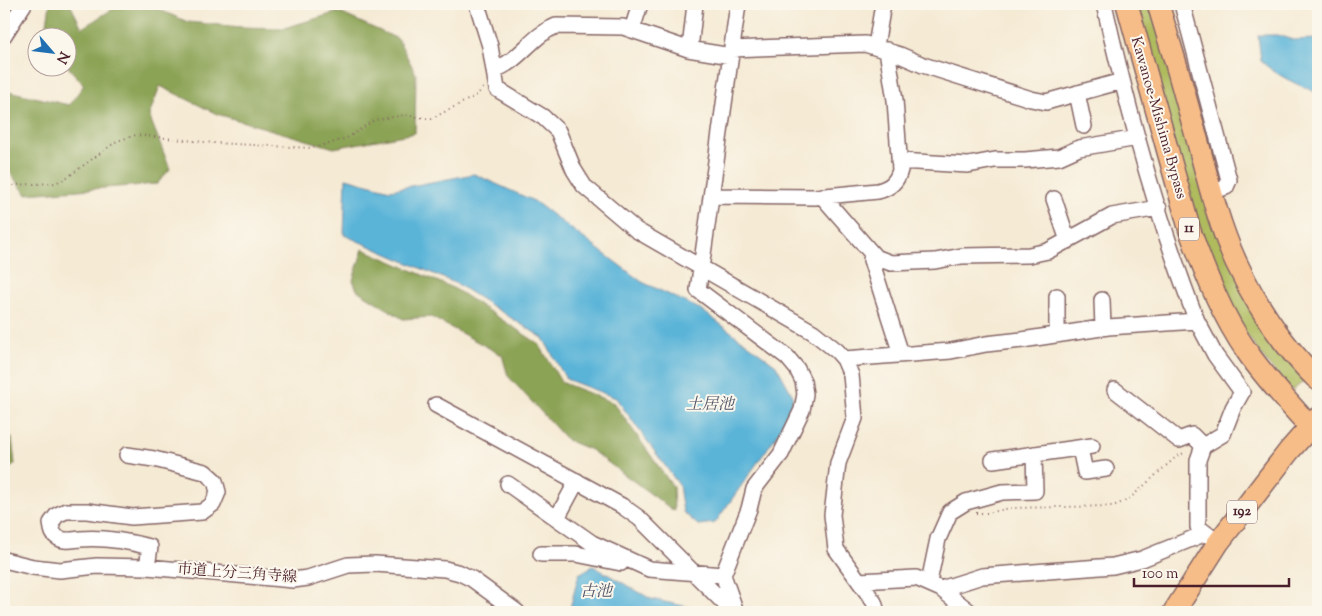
<svg xmlns="http://www.w3.org/2000/svg" width="1322" height="616" font-family="'Sorts Mill Goudy','Noto Serif JP',serif">
<rect width="100%" height="100%" fill="#fbf7ec"/>
<filter id="ink" filterUnits="userSpaceOnUse"><feTurbulence type="fractalNoise" baseFrequency=".02" numOctaves="2"/><feDisplacementMap in="SourceGraphic" scale="10" xChannelSelector="R" yChannelSelector="G"/><feConvolveMatrix kernelMatrix="1 2 1 2 8 2 1 2 1" color-interpolation-filters="sRGB"/></filter>
<filter id="wash" filterUnits="userSpaceOnUse"><feTurbulence type="fractalNoise" baseFrequency=".0096" numOctaves="4" result="noise"/><feDisplacementMap in="SourceGraphic" scale="20" xChannelSelector="R" yChannelSelector="G"/><feGaussianBlur stdDeviation="1.12" result="paint"/><feColorMatrix in="noise" values="0 0 0 0 0 0 0 0 0 0 0 0 0 0 0 0 0 1.4 0 .05"/><feComposite in="paint" operator="in"/></filter>
<g filter="url(#wash)">
<rect width="100%" height="100%" fill="#f5ead4"/>
<path fill="#afbb5d" stroke="#7c6d44" d="M1134,4H1152L1206,204L1304,381L1292,391L1267,363L1248,336L1224,295L1203,247Z"/>
<path fill="#8ba354" stroke="#6a6140" d="M50,4H70L82,28L121,4H146L188,22L241,27L284,28L338,12L398,39L416,74L415,133L334,148L217,114L160,86L149,115L170,169L157,184L26,194L4,165V90L69,105L84,85L68,67V38L45,37Z
M363,249L455,289L539,344L561,382L614,403L673,487L674,511L591,450L567,440L508,376L502,355L431,317L403,319L357,290L353,280Z
M4,430L12,438L15,464L4,474Z"/>
<path fill="#5ab4d8" stroke="#526a82" d="M1258,35H1277L1293,40L1318,39V93C1298,85 1277,76 1261,61Z
M474,174L534,201L642,282L700,309L776,365L793,396L789,418L715,523L698,525L683,512L679,485L616,398L566,379L543,338L457,284L344,235L346,178L390,190Z
M593,566L651,599L712,612H569L579,574Z"/>
</g>
<g filter="url(#ink)">
<g fill="none" stroke-linecap="round" stroke-linejoin="round">
<defs>
<path id="minor" d="M477,4L490,46L497,89L543,117L558,131L574,170L584,186L636,230L813,332L837,351L844,359L851,375L855,418L838,463L832,515L836,549L874,602L877,612
M1182,4L1229,180L1226,187L1211,192
M632,30L640,4
M4,35L24,4
M876,46L883,4
M690,49L695,4
M732,49L865,44L900,55L923,65L1031,99L1046,102L1122,81
M494,70C520,61 532,35 556,26L623,27L688,49L731,56
M1077,93L1084,126
M899,161L968,165L995,160H1025L1059,157L1079,148L1138,138
M711,196L815,197L878,191C890,188 897,182 900,170L895,100L887,50
M822,196L875,257L891,263L935,261L962,256L1029,255L1048,251L1112,216L1159,208
M1054,199L1068,241
M872,254L871,260L901,354
M1057,296V335
M1102,300L1103,328
M1197,321L1215,355L1242,392L1233,408L1223,434L1203,446L1198,460V527L1212,538
M844,359L951,351L986,344L1022,340L1108,327L1197,321C1157,219 1128,111 1104,4
M1115,390L1179,440L1192,435L1203,446
M436,405L622,506L639,518L733,612
M1080,448L1085,472L1106,469
M127,455L154,459L205,472L215,481L218,492L213,504L202,512L132,517L87,511H66L57,515L51,523C52,529 52,534 57,537C63,542 72,540 80,539C104,537 127,541 150,547L147,567
M993,460L1092,446
M508,484L592,543L649,569L723,575L749,509L754,489L781,454L802,410L805,394L803,381L797,369L787,357L698,290L738,4
M557,518L577,481
M541,554H576L621,563
M4,560L33,567L60,570L97,566L147,567L293,580L308,578L348,565L375,564L445,569L460,573L472,579L517,612
M723,575L736,612
M859,581L916,578L941,589L970,612
M929,582L938,539L950,512L966,502L1002,492L1035,491L1034,454
M941,589L982,576L1113,566L1142,559L1206,533"/>
<path id="highway" d="M1127,4L1190,231C1205,273 1222,316 1248,353C1266,379 1289,403 1310,427L1318,433
M1158,4C1172,49 1185,94 1197,139C1208,180 1218,223 1236,262C1256,305 1284,347 1318,380
M1174,612L1218,543L1289,451L1318,418"/>
</defs>
<use href="#minor" stroke="#866666" stroke-width="18"/>
<use href="#highway" stroke="#866666" stroke-width="24"/>
<path stroke="#866666" stroke-width="2" stroke-dasharray="1 4" stroke-linecap="butt" d="M4,189L14,185L56,183L69,176L117,141L136,135L214,143L311,148L329,144L349,137L374,120L405,115L431,119L477,95L484,87
M976,513H988L1010,508L1113,506L1128,500L1177,456L1184,453"/>
<use href="#minor" stroke="#fff" stroke-width="15"/>
<use href="#highway" stroke="#f7bd88" stroke-width="21"/>
</g>
</g>
<g text-anchor="middle" dominant-baseline="central" stroke-width="4" stroke-linejoin="round" paint-order="stroke">
<g fill="#fbf7ec" stroke="#7f6065" stroke-width="1">
<rect x="1179" y="217.5" width="20" height="23" rx="4"/>
<rect x="1227" y="500.5" width="30" height="23" rx="4"/>
</g>
<g font-size="14" font-weight="bold" fill="#4a1f2b">
<text x="1189" y="229">11</text>
<text x="1242" y="512">192</text>
</g>
<g font-size="15" fill="#4a1f2b" stroke="#fbf7ec">
<text transform="translate(1158 118) rotate(74)">Kawanoe-Mishima Bypass</text>
<text transform="translate(237 574) rotate(4)">市道上分三角寺線</text>
</g>
<g font-size="16" font-style="italic" fill="#505368" stroke="#fbf7ec">
<text x="710" y="405">土居池</text>
<text x="596" y="592">古池</text>
</g>
</g>
<rect width="1322" height="616" fill="none" stroke="#fbf7ec" stroke-width="20"/>
<g transform="translate(52 52) rotate(118)"><circle r="24" fill="#fbf7ec" stroke="#b4a19f"/>
<path d="M0-4L9 19L0 12L-9 19Z" fill="#1f6fb2"/>
<text y="-8" font-size="14" font-weight="bold" text-anchor="middle" fill="#4a1f2b">N</text>
</g>
<path d="M1134 578v8h155v-8" fill="none" stroke="#4a1f2b" stroke-width="2.5"/>
<text x="1142" y="578" font-size="15" fill="#4a1f2b" stroke="#fbf7ec" stroke-width="4" paint-order="stroke">100 m</text>
</svg>
